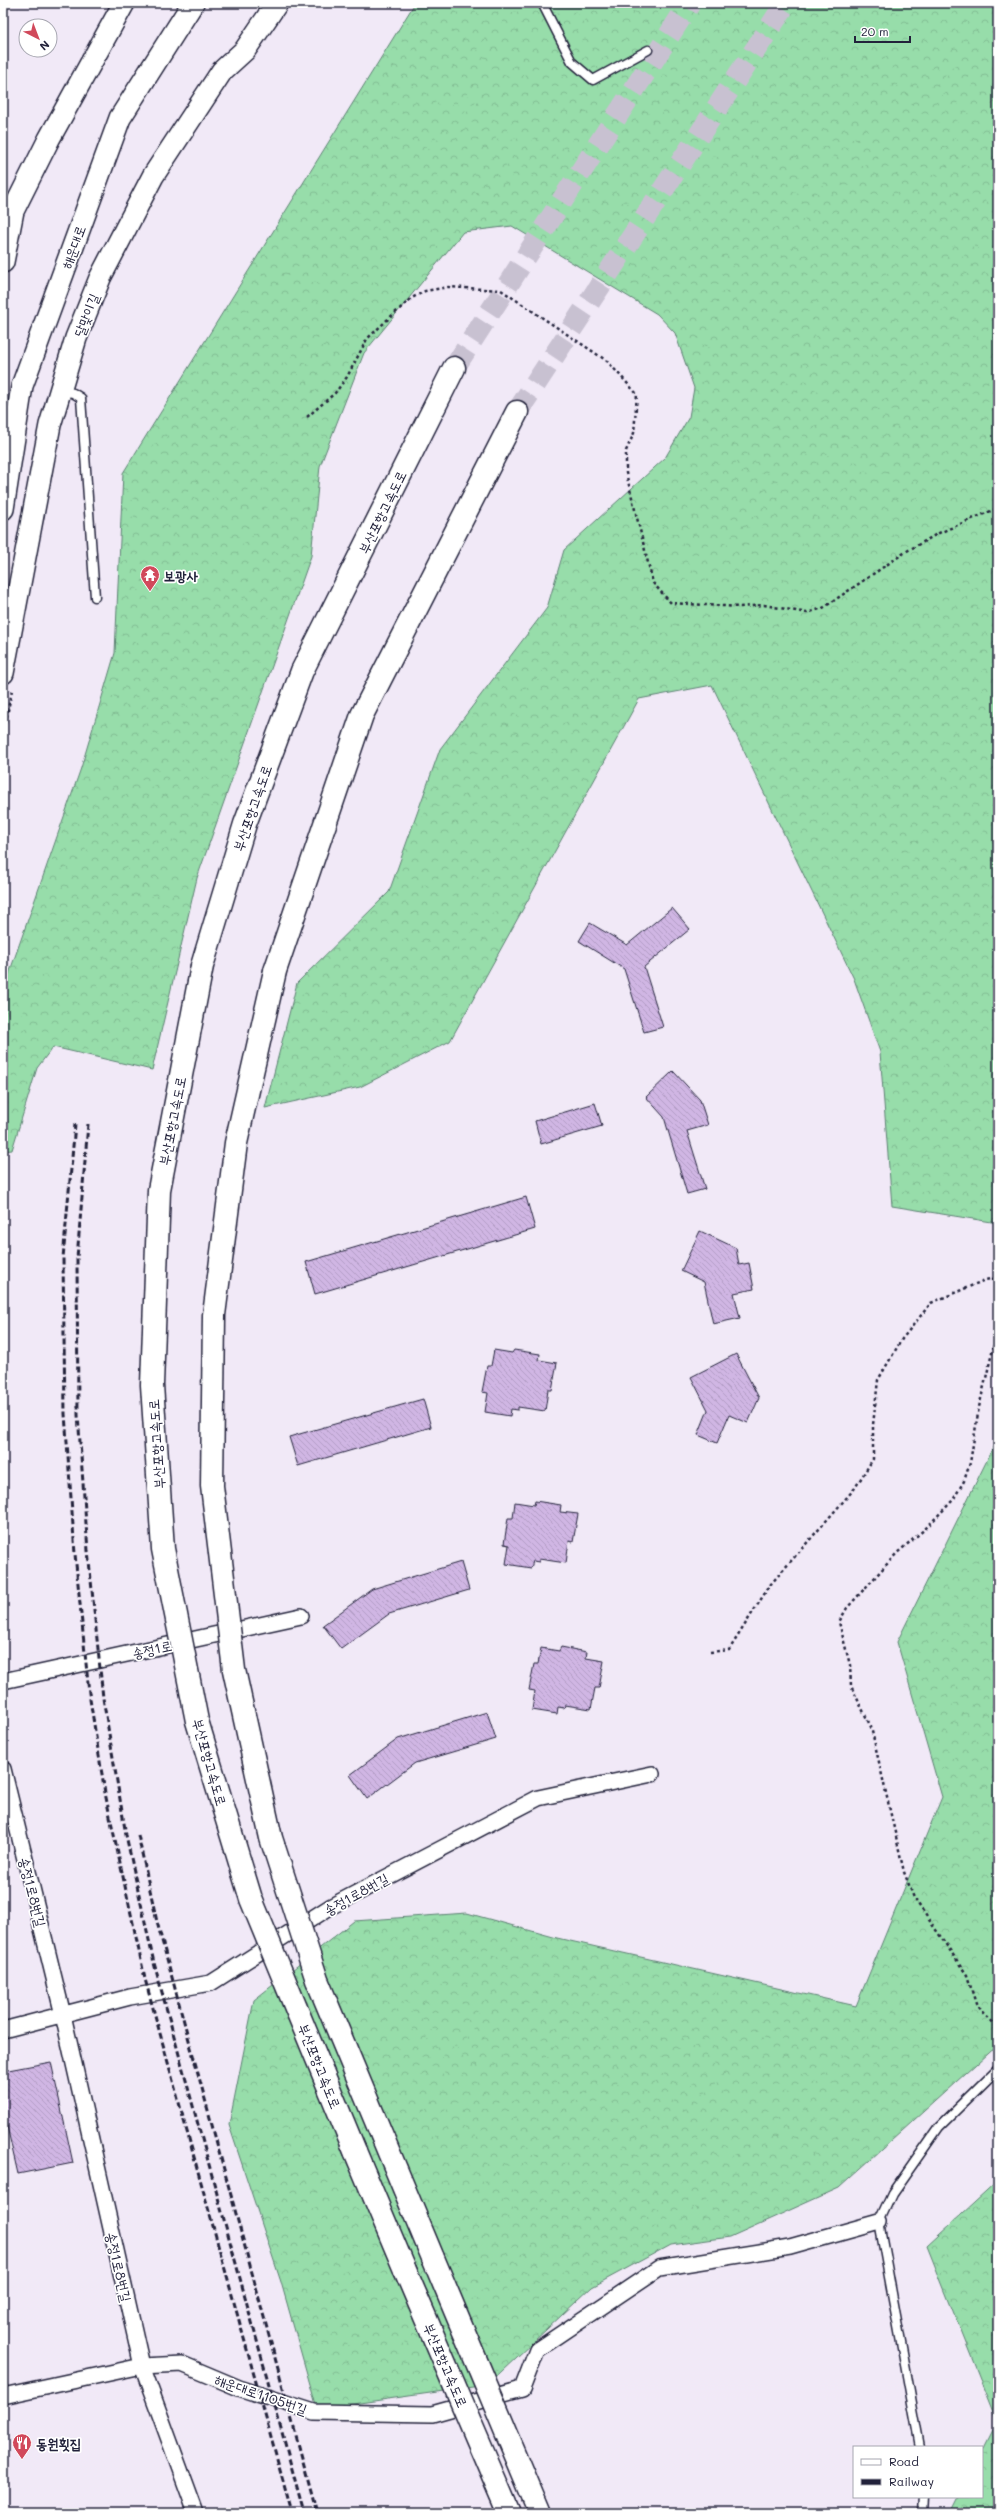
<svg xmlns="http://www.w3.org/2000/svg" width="1001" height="2516" font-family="Mali,'Poor Story',sans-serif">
<defs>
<pattern id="forest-crowns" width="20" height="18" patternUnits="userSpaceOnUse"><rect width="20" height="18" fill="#97ddaa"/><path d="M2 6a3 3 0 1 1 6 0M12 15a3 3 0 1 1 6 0" fill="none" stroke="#82bd93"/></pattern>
<pattern id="building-back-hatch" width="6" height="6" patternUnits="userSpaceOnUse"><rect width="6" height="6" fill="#d0b6e4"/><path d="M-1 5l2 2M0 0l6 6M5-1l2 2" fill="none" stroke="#b29cc4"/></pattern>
</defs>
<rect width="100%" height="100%" fill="#f1e9f7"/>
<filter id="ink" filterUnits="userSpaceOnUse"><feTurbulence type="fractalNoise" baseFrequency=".025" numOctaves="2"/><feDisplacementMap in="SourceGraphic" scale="8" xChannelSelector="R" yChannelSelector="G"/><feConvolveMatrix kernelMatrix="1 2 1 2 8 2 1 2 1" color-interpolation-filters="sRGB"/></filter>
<g filter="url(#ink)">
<path fill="url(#forest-crowns)" stroke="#5c8072" d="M415,3H998V1223L892,1206L880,1052L854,979L712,685L639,699L450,1041L360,1087L265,1108L297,983L389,892L440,749L547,608L564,550L665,458L689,417L694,388L675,333L657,314L512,226L463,232L364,353L320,466L311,556L197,878L152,1070L53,1047L37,1068L12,1150L3,1151V991L81,768L115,653L123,473Z
M998,1438V2044L839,2188L730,2237L670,2245L592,2287L487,2385L317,2409L281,2282L229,2125L254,2000L354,1921L467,1913L557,1938L856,2006L942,1797L897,1642Z
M998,2181V2513H950L958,2497H982V2451L997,2421L927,2246Z"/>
<path fill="url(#building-back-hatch)" stroke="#22223b" d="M672,908L690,929L644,967L663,1027L644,1032L624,969L579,941L590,923L627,945Z
M673,1071L700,1100L708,1125L687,1131L705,1189L687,1194L664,1117L646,1097Z
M595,1103L602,1126L541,1144L535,1121Z
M526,1197L535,1229L315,1294L306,1262Z
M700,1231L736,1248L739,1265L749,1263L754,1289L734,1293L740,1318L713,1324L704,1282L681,1271Z
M494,1350L512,1353L514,1350L540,1354L539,1360L557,1363L552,1390H548L545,1411L518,1407V1410L511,1409L510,1416L485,1412L488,1393L482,1392L487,1366H491Z
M736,1354L759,1398L748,1423L729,1415L717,1443L698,1435L708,1410L691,1377Z
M423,1399L431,1427L298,1466L289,1437Z
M535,1501L561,1505L560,1512L578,1514L573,1542L569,1541L566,1563L539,1559V1562L533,1561L531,1568L506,1564L509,1545L504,1544L508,1518H513L515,1502L534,1505Z
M461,1562L469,1590L389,1614L341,1649L323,1625L372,1589Z
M561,1647L587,1652L586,1658L604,1661L599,1688H595L591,1709L565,1705L564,1708L558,1707L557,1714L532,1710L535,1691L529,1690L534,1664H538L541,1648L559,1651Z
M487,1712L496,1739L415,1763L367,1799L350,1775L398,1739Z
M51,2062L73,2163L18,2174L3,2109V2071Z"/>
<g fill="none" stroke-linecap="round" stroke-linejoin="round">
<path stroke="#c8c1d1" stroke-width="22" stroke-dasharray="22 11" stroke-linecap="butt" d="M454,368L690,3
M517,412L786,3"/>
<defs>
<path id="lane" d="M542,3L572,62L593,80L648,50
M60,390L73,393L81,398L95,597
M920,2447L879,2222L892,2194L939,2127L998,2069
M923,2513L924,2497"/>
<path id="street" d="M3,1681L301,1616
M3,1769L63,2015L142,2366L196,2513
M3,2030L130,1997L211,1983L330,1907L538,1798L652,1774
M3,2396L142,2366L182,2364L239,2388L314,2412L432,2414L522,2389L537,2350L659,2268L790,2247L879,2222"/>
<path id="secondary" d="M3,262L13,211L49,139L124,3
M3,509L22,386L120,118L193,3
M3,673L50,425L76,338L100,278L153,176L222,71L245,50L277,3"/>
<path id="highway" d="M202,966L245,824L302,671L454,368
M275,971L362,715L517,412
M383,2138L433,2258
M355,2151L405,2270"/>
</defs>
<use href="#lane" stroke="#22223b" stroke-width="11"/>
<use href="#street" stroke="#22223b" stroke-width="18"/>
<use href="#secondary" stroke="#22223b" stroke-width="24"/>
<use href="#highway" stroke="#22223b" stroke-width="25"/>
<path stroke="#22223b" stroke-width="2.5" stroke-dasharray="3 3" stroke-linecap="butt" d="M307,417L335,393L347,377L367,339L387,320L412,298L425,291L448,287L501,290L607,361L637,394L634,433L626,451V473L653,583L671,603L740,607L764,605L807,613L823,608L907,551L939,533L998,508
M3,735L12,690
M998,1328L979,1407L970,1463L964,1481L953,1500L925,1529L897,1553L847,1608L839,1622L850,1665L851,1686L871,1727L904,1872L914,1898L967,1975L976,2004L998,2028
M710,1652L729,1650L770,1585L855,1488L873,1459V1425L878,1380L902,1339L931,1303L985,1280L998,1278"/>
<use href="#lane" stroke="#fff" stroke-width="8"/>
<use href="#street" stroke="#fff" stroke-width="15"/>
<use href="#secondary" stroke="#fff" stroke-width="21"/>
<use href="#highway" stroke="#fff" stroke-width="22"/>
<path stroke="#22223b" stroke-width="3" stroke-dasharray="6 3" stroke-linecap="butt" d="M75,1124L63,1258L65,1414L75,1554L89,1693L105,1793L145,1979L292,2513
M88,1124L77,1258L78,1415L88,1551L103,1698L126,1835L154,1963L304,2513
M138,1835L157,1922L317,2513"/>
<defs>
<path id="highway-bridge" d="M202,966L159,1190L152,1385L163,1549L197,1721L251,1899L355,2151
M275,971L236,1143L214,1315L212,1486L234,1670L271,1838L317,1980L383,2138
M433,2258L540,2513
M405,2270L509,2513"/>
</defs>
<use href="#highway-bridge" stroke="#22223b" stroke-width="25" stroke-linecap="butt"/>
<use href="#highway-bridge" stroke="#fff" stroke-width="22"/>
</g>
</g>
<defs>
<symbol id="temple-pin" viewBox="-11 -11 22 30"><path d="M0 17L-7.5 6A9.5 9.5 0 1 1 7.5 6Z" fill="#d1495b" stroke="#fff"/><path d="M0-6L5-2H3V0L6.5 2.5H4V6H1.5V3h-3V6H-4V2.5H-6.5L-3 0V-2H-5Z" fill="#fff"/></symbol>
<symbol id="restaurant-pin" viewBox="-11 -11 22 30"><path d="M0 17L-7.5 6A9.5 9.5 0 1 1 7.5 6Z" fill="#d1495b" stroke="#fff"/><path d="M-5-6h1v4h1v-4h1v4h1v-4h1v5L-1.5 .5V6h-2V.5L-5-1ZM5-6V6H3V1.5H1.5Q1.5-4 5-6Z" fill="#fff"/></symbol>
</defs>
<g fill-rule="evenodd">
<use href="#temple-pin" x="139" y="564" width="22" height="30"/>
<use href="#restaurant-pin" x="11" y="2432" width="22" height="30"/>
</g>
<g text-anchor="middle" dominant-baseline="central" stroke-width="3.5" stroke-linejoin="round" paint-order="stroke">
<g font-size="14" fill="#22223b" stroke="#fff">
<text transform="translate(73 247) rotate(-70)">해운대로</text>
<text transform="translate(86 315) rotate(-68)">달맞이길</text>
<text transform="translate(382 512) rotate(-64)">부산포항고속도로</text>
<text transform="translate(252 808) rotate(-71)">부산포항고속도로</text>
<text transform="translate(172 1121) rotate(-79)">부산포항고속도로</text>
<text transform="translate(156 1444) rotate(-94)">부산포항고속도로</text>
<text transform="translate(152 1649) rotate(-12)">송정1로</text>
<text transform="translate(210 1762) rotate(74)">부산포항고속도로</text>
<text transform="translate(33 1892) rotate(76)">송정1로8번길</text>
<text transform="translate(356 1894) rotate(-29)">송정1로8번길</text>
<text transform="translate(320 2066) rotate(68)">부산포항고속도로</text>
<text transform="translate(119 2267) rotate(77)">송정1로8번길</text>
<text transform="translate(446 2365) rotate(67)">부산포항고속도로</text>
<text transform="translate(261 2394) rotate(19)">해운대로1105번길</text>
</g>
<g font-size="14" font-weight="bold" fill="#22223b" stroke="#fff" text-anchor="start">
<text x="164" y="575">보광사</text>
<text x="36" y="2443">동원횟집</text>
</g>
</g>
<rect width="1001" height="2516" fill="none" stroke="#fff" stroke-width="16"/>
<rect x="8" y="8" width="985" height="2500" fill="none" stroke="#22223b" stroke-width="1.5" filter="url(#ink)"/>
<rect x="853" y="2446" width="130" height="52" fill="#ffffff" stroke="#a7a7b1"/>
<rect x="861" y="2459" width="20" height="6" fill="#ffffff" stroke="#a7a7b1"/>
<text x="889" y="2466" font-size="12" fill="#22223b">Road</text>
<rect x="861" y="2479" width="20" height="6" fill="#22223b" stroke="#a7a7b1"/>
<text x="889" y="2486" font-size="12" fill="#22223b">Railway</text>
<g transform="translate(38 38) rotate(138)"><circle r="19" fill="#ffffff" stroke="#a7a7b1"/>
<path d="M0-3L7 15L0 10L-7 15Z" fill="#d1495b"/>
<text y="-6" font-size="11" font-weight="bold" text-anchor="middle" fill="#22223b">N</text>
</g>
<path d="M855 36v6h55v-6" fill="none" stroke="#22223b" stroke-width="2"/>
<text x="861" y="36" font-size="12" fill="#22223b" stroke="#ffffff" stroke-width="3" paint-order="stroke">20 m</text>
</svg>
